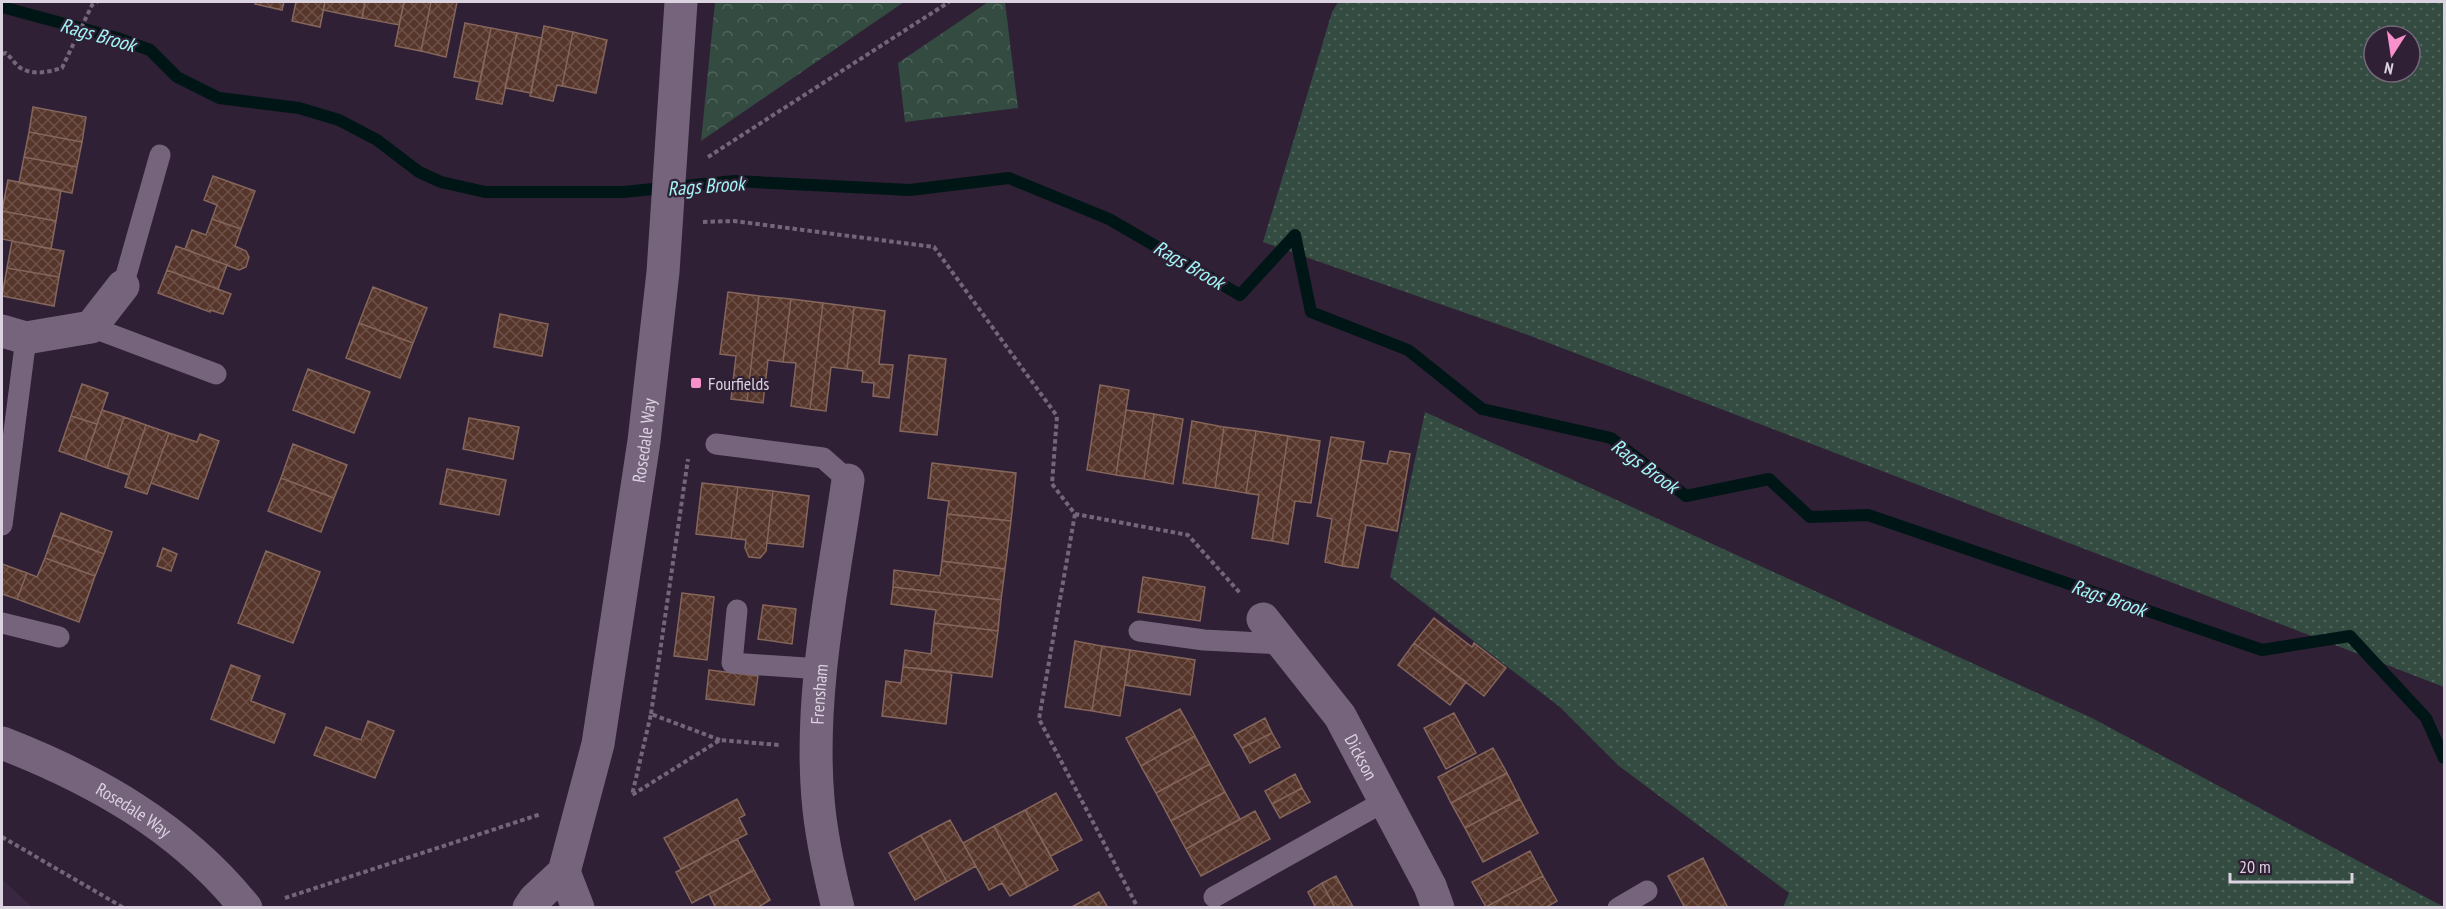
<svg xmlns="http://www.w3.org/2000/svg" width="2446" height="909" font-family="'PT Sans Narrow',sans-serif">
<defs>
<pattern id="grass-dots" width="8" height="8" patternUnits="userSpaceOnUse" patternTransform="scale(1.5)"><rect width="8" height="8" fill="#334b40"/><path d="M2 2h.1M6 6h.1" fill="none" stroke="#50645b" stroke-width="1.8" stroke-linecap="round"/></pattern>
<pattern id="park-crowns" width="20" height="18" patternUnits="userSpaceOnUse" patternTransform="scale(1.5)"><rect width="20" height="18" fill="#334b40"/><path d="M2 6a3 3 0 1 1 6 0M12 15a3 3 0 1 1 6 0" fill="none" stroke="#50645b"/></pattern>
<pattern id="building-cross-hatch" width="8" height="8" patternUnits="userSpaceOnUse" patternTransform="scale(1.5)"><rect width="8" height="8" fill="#56352a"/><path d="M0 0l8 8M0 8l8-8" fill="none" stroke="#6e5149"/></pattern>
</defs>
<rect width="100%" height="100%" fill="#2f2035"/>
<path fill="#392741" d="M2,879L32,907H2Z"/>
<path fill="url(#grass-dots)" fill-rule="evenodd" d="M1338,2H2444V687L1528,335L1263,242L1332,12ZM2374,36H2410V72H2374Z
M1425,412L2094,719L2444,907H1783L1789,893L1619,766L1560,707L1390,577Z"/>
<path fill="url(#park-crowns)" d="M715,2H904L701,141Z
M988,2H1005L1018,108L905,122L898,63Z"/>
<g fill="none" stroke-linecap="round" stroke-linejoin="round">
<path stroke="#001616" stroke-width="12" d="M2,7L117,38L150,50L177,77L219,98L299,108L339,120L377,140L419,172L441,182L485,192H623L735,181L910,190L1009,178L1109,219L1240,295L1295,235L1311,312L1408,350L1482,409L1611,438L1686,496L1769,479L1810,517L1868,515L2262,650L2350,636L2426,718L2444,758"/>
</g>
<path fill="url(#building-cross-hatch)" stroke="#85665c" stroke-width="1.5" d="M256,2H284L282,10L255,4Z
M296,2H325L320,27L292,21Z
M325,2H365L362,18L323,10Z
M365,2H404L399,25L362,18Z
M404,2H431L421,51L395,46Z
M431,2H457L446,57L421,51Z
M465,23L491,28L480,82L454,77Z
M544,26L573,32L562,86L557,85L553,101L530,96Z
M491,28L517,33L502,104L476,99Z
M573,32L607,40L596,93L562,86Z
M517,33L542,38L531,93L505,88Z
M33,107L86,117L82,142L29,132Z
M29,132L82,142L77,167L24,157Z
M24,157L77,167L72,193L19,183Z
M213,176L255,191L241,229L212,219L217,205L204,200Z
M8,180L61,190L56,221L2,211Z
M2,211L56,221L51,249L2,239Z
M212,219L241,229L235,246L246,251L249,257L246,267L239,270L185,249L192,230L206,235Z
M12,241L64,251L59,277L7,268Z
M176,246L227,265L218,289L167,270Z
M7,268L59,277L54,306L2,296Z
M167,270L231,294L223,314L210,310V312L158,293Z
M373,287L427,308L413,343L359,323Z
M728,292L759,296L747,401L731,399L736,356L720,354Z
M759,296L791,299L783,362L768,360L763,403L747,401Z
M791,299L823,303L810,409L791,406L796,363L783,362Z
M823,303L854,307L847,369L831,367L826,411L810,409Z
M854,307L885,311L879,364L893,365L889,398L873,396L874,383L862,382L863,371L847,369Z
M500,314L548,324L542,356L494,347Z
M359,323L413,343L400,378L346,358Z
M909,355L946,359L937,435L900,431Z
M308,369L370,392L354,433L293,410Z
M82,384L108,393L97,424L71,416Z
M1100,385L1129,390L1116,475L1087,470Z
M102,410L124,417L107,468L85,460Z
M1126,410L1154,414L1144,479L1116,475Z
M1154,414L1183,419L1173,484L1144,479Z
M71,416L97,424L85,460L59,451Z
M124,417L146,425L129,475L107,468Z
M469,418L519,427L513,459L463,449Z
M1192,421L1224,427L1215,488L1183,483Z
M146,425L169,433L147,494L125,487Z
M1224,427L1256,431L1246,493L1215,488Z
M1256,431L1288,436L1272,541L1252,538L1259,495L1246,493Z
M169,433L197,442L200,434L219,441L198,499L151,483Z
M1288,436L1320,441L1311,503L1295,501L1288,544L1272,541Z
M1331,437L1364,442L1342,566L1325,562L1332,519L1317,516Z
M293,444L347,465L334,498L281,478Z
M1390,451L1410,454L1397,531L1366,525L1358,568L1342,566L1361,460L1387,464Z
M932,463L1016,473L1011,521L947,514L949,501L928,498Z
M447,469L506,480L499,515L440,504Z
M281,478L334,498L321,532L268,511Z
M702,483L738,487L731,538L696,534Z
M738,487L773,491L766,551L760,558L749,557L745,548L746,540L731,538Z
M773,491L809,496L803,547L767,543Z
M61,513L112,532L104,554L53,535Z
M947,514L1011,521L1005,569L942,561Z
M53,535L104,554L95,576L45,558Z
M163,548L177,554L171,571L157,566Z
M266,551L320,572L293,643L238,623Z
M45,558L95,576L79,622L17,599L27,573L37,577Z
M942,561L1005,569L1001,600L893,587L894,570L940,576Z
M2,564L27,573L17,599L2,594Z
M1143,577L1205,587L1200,621L1138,612Z
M893,587L1001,600L998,631L934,623L936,610L891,604Z
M682,593L714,597L707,660L674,656Z
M763,605L796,609L792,644L758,639Z
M1434,618L1472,647L1474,643L1506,668L1484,696L1414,643Z
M934,623L998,631L992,677L903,667L905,650L931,654Z
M1075,641L1102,646L1092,711L1065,707Z
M1414,643L1466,682L1450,705L1398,665Z
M1102,646L1130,650L1120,716L1092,711Z
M1130,650L1195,660L1190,695L1125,685Z
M231,665L260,676L251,701L285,714L274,743L211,719Z
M903,667L952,672L946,724L882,716L886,681L901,683Z
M709,670L758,676L754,705L706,699Z
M1180,709L1195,736L1141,766L1126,738Z
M1454,713L1476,753L1446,769L1424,728Z
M1265,718L1272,733L1242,748L1234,735Z
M368,721L394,731L375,778L314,755L326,727L361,740Z
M1272,733L1280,747L1250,763L1242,748Z
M1195,736L1210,764L1156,793L1141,766Z
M1493,748L1507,773L1451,803L1438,777Z
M1210,764L1225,792L1171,821L1156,793Z
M1507,773L1520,799L1465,828L1451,803Z
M1295,774L1302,788L1272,804L1265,791Z
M1302,788L1310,802L1280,818L1272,804Z
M1225,792L1240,819L1186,849L1171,821Z
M1056,793L1082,840L1051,856L1025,810Z
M737,799L745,815L739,818L747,834L681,869L664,838Z
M1520,799L1538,833L1483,862L1465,828Z
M1025,810L1058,870L1027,887L994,826Z
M1255,811L1270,839L1201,876L1186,849Z
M950,820L976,866L947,882L921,835Z
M994,826L1027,887L1010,896L1002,883L989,890L963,843Z
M921,835L947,882L915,900L889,853Z
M737,839L754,870L692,903L676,872Z
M1530,851L1543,876L1486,907L1472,882Z
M1703,858L1728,908H1685L1668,876Z
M754,870L770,900L757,908H716L709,894Z
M1336,876L1353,907L1351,908H1335L1322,883Z
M1543,876L1557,901L1545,908L1486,907Z
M1322,883L1335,908H1316L1308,892Z
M1099,892L1108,908H1070Z"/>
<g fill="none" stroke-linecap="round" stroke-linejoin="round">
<path stroke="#726678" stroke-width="4" stroke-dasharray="4.5 3" stroke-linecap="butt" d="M2,54L6,53C11,57 14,63 19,67C32,76 48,72 62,68L92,5L97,2
M708,157L949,2
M703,222L734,221L934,247L1057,416L1052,484L1075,514L1188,535L1240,593
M1075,514L1039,719L1138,908
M651,714L688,459
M720,740L651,714L632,795L720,740L779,745
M2,837L124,908
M285,898L541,814"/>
<path stroke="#76647d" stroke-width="21" d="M123,286L160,155
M91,327L216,374
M716,444L823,458L848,480
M2,525L26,338
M737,610L732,663L821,669
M2,623L59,637
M1139,631L1204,640L1282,644
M1214,897L1385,801
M1618,908L1647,891"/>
<g stroke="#76647d" stroke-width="33">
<path d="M2,331L26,338L91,327L123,286"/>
<path id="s1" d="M1263,619L1340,716L1430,886L1438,908"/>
<path d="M564,872L578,908"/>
<path id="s2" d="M529,908L535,899L564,872L598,744L644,441L663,272L681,2"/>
<path id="s3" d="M838,908C829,872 821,836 818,799C809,693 833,585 848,480"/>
</g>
<path stroke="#76647d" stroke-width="33" id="s4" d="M2,743C95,779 182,828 246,908"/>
</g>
<rect fill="#f890cb" stroke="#2f2035" stroke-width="2" x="690" y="377" width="12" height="12" rx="3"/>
<g text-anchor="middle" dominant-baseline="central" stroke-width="4.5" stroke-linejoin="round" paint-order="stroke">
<g font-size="18" fill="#dcd3e1" stroke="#2f2035" text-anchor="start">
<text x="708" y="383">Fourfields</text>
</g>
<g font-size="18" fill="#dcd3e1" stroke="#2f2035">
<text stroke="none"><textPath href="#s2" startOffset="490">Rosedale Way</textPath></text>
<text stroke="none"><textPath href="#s3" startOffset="216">Frensham</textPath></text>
<text stroke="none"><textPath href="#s1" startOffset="170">Dickson</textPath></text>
<text stroke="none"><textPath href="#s4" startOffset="148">Rosedale Way</textPath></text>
</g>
<g font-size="20" font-style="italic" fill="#a2f6f5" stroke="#2f2035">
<text transform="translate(98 35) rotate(16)">Rags Brook</text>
<text transform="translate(706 186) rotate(-4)">Rags Brook</text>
<text transform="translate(1189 265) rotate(30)">Rags Brook</text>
<text transform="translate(1645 466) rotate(36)">Rags Brook</text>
<text transform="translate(2109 598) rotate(19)">Rags Brook</text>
</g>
</g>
<rect width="2446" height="909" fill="none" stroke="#dcd3e1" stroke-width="6"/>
<g transform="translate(2392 54) rotate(192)"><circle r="28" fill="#2f2035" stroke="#74687a" stroke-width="1.5"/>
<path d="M0-4.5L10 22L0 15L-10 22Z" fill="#f890cb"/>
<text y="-9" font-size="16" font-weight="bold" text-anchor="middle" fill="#dcd3e1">N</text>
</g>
<path d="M2230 873v9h122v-9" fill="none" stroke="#dcd3e1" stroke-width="3"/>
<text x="2239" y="873" font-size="18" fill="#dcd3e1" stroke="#2f2035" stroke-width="4.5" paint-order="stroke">20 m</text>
</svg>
